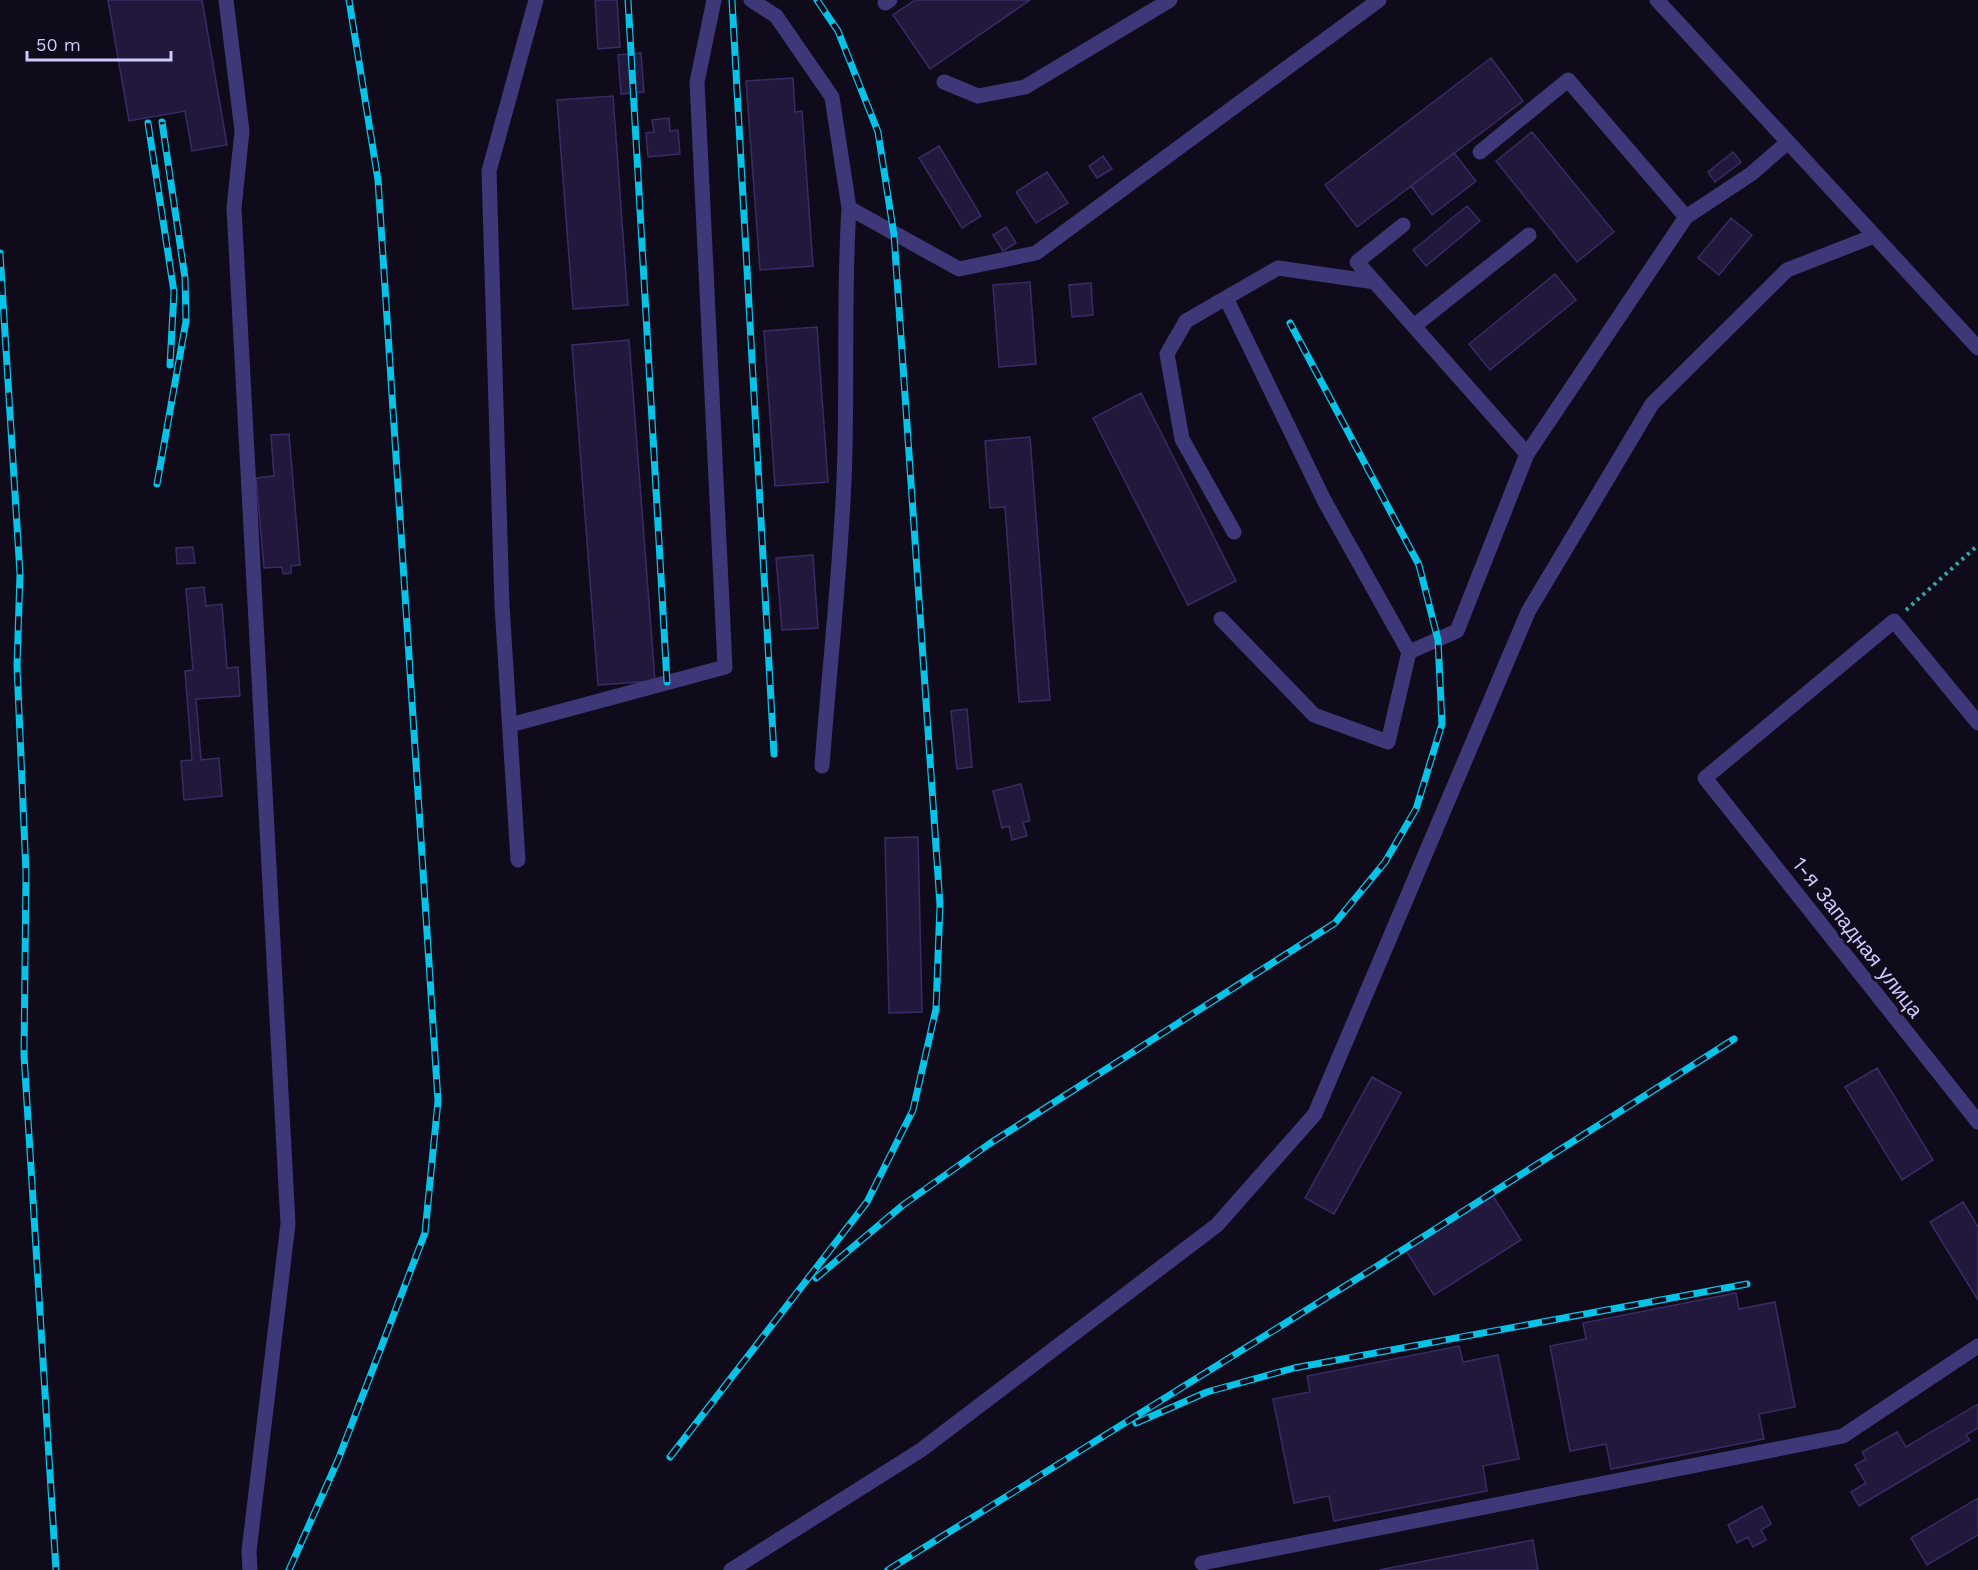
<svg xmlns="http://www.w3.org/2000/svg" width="1978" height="1570" font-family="'Work Sans',sans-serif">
<rect width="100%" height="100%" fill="#0f0b1b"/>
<path fill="#21183b" stroke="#3a2b66" stroke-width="1.5" d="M108,0H202L227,145L192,151L185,111L129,121Z
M595,0H617L620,47L598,49Z
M915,0H1030L930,69L893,15Z
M641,53L644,92L621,94L618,55Z
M1491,58L1523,101L1357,227L1325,185Z
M793,78L795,112L802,111L813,266L760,270L746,81Z
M613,96L628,305L573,309L557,100Z
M669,118L670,131L678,130L680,154L648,157L646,133L654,132L652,120Z
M1532,132L1614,232L1577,262L1496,161Z
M939,146L981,216L962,228L919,158Z
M1733,152L1741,162L1715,182L1708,172Z
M1454,153L1476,181L1432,215L1411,186Z
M1103,156L1112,169L1097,178L1089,166Z
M1047,172L1068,203L1036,223L1016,192Z
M1467,206L1480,221L1426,266L1413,250Z
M1731,218L1752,235L1719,275L1698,258Z
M1006,227L1016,243L1003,251L993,235Z
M1555,274L1576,300L1490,370L1469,344Z
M1030,282L1036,364L999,367L993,285Z
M1091,283L1093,315L1072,317L1069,285Z
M817,327L828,482L775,486L764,331Z
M629,340L655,681L598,685L572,345Z
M1141,393L1236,581L1188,605L1093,418Z
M289,434L300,565L291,566V573L283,574L282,567L264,568L256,478L274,476L271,435Z
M1030,437L1050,700L1019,702L1005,507L990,508L985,441Z
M193,547L195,563L177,564L176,548Z
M813,555L818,628L782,630L776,558Z
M204,587L206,606L222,604L227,668L238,667L240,696L196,699L201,760L219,758L222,796L184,800L181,761L192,760L185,671L193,670L186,589Z
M967,709L972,767L957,769L951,711Z
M1021,784L1030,821L1023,822L1027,836L1012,840L1009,826L1002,828L993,791Z
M918,837L922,1012L889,1013L885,838Z
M1877,1068L1933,1160L1902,1180L1845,1087Z
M1372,1077L1401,1093L1334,1214L1305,1198Z
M1493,1196L1521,1240L1434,1295L1406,1251Z
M1963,1202L1978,1227V1300L1930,1222Z
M1736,1293L1739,1309L1775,1302L1795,1407L1759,1414L1764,1439L1611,1469L1606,1444L1570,1451L1550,1346L1586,1339L1583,1323Z
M1459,1346L1463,1362L1498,1355L1519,1459L1483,1466L1487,1491L1334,1521L1329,1496L1294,1503L1273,1399L1310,1392L1307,1376Z
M1978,1404V1428L1966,1435L1970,1440L1859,1506L1851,1492L1866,1483L1855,1465L1866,1459L1862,1452L1897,1432L1906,1447Z
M1978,1498V1535L1927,1565L1911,1538Z
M1762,1506L1771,1524L1761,1530L1766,1540L1753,1547L1748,1537L1737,1543L1728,1525Z
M1533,1540L1538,1570H1379Z"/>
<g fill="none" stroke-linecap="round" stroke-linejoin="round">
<path stroke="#30a7a8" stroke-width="4" stroke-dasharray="3 4.5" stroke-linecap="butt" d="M1906,610L1978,545"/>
<path stroke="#3e3878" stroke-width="15" d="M226,0L242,131L234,208L288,1224L249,1551L250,1570
M751,0L776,16L832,97L849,208L959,269L1036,253L1379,0
M1657,0L1978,348
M885,3L890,0
M944,82L978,96L1025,87L1170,0
M1480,152L1568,80L1686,217
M1403,225L1357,262L1527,454
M1414,326L1529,235
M1234,532L1182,439L1167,354L1186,321L1278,268L1375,282
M1221,619L1314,715L1388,742L1409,652L1325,502L1226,298
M1409,652L1457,631L1527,454L1686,217L1751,174L1788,142
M1978,723L1894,621L1705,778L1978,1122
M510,725L725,667L697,82L714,0
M822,766C829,671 840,576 844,481C848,390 843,299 849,208
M518,860L502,605L489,171L536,0
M1202,1563L1843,1436L1978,1346
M731,1570L921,1450L1217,1225L1315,1114L1528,612L1652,404L1787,270L1874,236"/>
<defs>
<path id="rail" d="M628,0L667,682
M732,0L774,754
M148,123L174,292L170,365
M0,253L20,574L17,666L26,873L24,1055L56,1570
M157,484L186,321L185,278L162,122
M816,1278L903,1205L989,1144L1335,923L1385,862L1416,809L1442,724L1438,640L1419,565L1290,323
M1136,1423L1207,1392L1294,1368L1747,1284
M670,1457L867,1202L913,1110L936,1009L940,905L894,235L878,132L838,31L817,0
M289,1570L338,1460L425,1233L438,1101L378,180L349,0
M888,1570L1371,1270L1734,1039"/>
</defs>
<use href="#rail" stroke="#08c3e8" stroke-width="7"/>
<use href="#rail" stroke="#0f0b1b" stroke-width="4.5" stroke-dasharray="14" stroke-linecap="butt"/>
</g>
<g text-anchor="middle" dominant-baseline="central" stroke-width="6" stroke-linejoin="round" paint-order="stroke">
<g font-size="21" fill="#d0c7fd" stroke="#0f0b1b">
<text transform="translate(1858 937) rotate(52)">1-я Западная улица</text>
</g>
</g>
<path d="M27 51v9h144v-9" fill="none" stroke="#d0c7fd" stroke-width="3"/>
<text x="36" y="51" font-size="18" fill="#d0c7fd" stroke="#0f0b1b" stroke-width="4.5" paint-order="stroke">50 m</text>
</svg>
